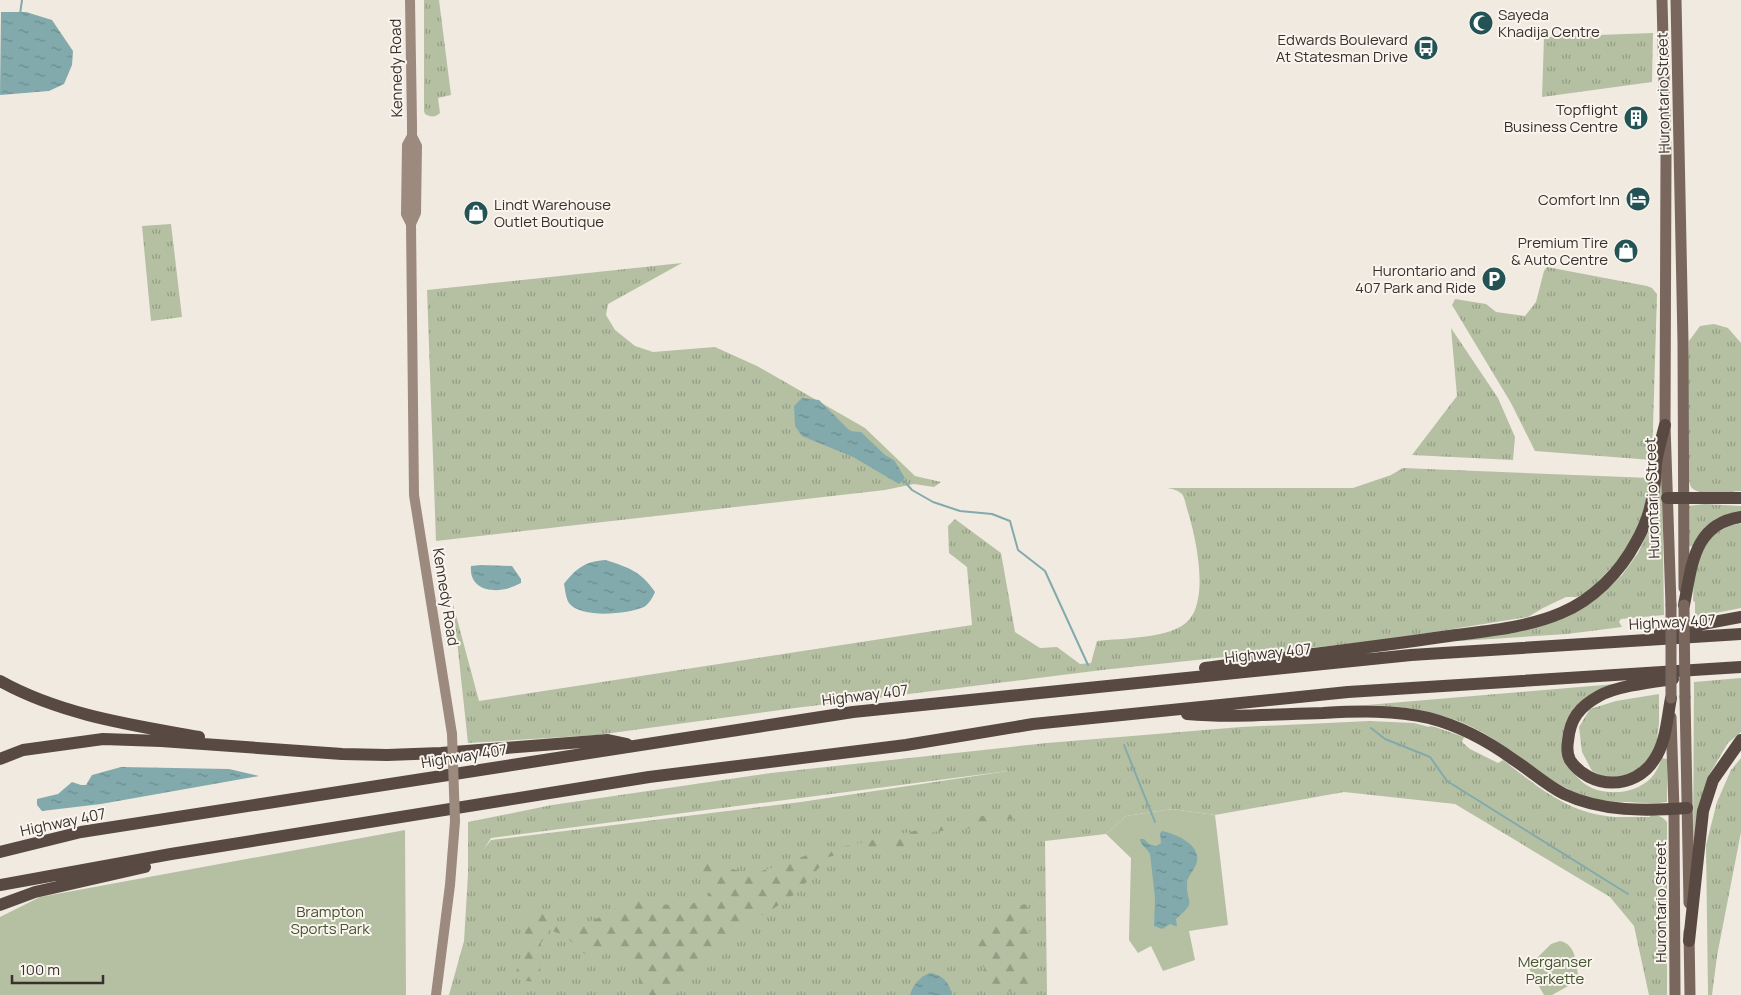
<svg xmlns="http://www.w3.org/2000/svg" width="1741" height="995" font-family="Manrope,sans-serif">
<defs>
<pattern id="grass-tufts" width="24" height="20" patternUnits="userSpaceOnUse" patternTransform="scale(1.25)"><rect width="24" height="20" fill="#b5c0a2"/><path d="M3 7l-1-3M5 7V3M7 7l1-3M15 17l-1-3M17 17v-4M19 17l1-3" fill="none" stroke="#949c84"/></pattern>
<pattern id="forest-firs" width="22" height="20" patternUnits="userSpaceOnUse" patternTransform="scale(1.25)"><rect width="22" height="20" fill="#b5c0a2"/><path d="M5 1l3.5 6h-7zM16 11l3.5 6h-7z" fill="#949c84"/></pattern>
<pattern id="water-ripples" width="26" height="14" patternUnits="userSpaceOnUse" patternTransform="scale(1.25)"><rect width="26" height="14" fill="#82aaac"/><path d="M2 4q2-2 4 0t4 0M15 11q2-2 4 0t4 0" fill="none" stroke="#6b8b8c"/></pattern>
</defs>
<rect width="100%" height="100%" fill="#f1eae1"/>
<path fill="url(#grass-tufts)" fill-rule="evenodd" d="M424,0H439L451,95L438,98L440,113C435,118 430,117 425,114L424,111Z
M1653,33L1652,82L1542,97L1544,37Z
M171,224L182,317L151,321L142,226Z
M682,263L608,304L606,315L615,330L635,346L653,352L715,347L757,366L865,428L915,476L941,482L934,487L914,484L885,490L436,541L427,290Z
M1547,267L1647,286L1652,288L1657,294L1652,460L1535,451L1511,403L1452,305L1455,299L1486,304L1496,312L1525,316L1536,302L1544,271Z
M1714,324L1728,328L1741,343V491C1729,492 1701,497 1692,488C1683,480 1688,361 1689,341L1700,326Z
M1451,328L1498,398L1515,437L1513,460L1412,455L1457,396Z
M1403,468L1651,478L1641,525L1627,551L1587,593L1577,597H1566L1543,608L1528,617L1384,640L1102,670L795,708L597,735L468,743L453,604L479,701L972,625L967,567L949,553L948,526L955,519L1001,553L1015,632L1040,648L1057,647L1080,664L1091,663L1097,641C1122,638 1172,639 1189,620C1209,597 1196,538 1188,512C1186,506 1185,498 1182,494C1178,490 1172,489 1168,488H1353L1391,475Z
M1660,473L1662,478L1664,615L1621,619L1619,622L1622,627L1567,634L1459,641L1522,629L1607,589L1622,575L1638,553L1648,532L1655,511Z
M1705,504L1741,506V512C1712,516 1708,524 1695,547L1689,546L1688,506Z
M1738,524H1741V608L1695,617V602L1693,601L1694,571L1707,538L1729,526Z
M1741,678V732L1728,743L1709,775L1693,852L1694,682Z
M1615,684L1575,709L1571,770C1577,777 1583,784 1592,788C1611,796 1636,793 1651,778C1656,773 1659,765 1662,758L1667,759V802C1655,804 1641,803 1629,802C1615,802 1601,801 1588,797C1546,784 1516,750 1478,730C1444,712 1405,706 1367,705Z
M1659,694V723L1656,748L1642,768L1625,775L1605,778L1592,771L1582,752L1579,727L1590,709L1616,701Z
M1369,721L1414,723L1429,727L1430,726L1435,727L1464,737L1462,742L1470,749L1498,763L1503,760C1538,787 1568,814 1615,817C1626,817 1638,817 1650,817V814C1657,815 1662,816 1667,822V995H1649L1634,926L1610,897L1455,804L1344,792L1215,815L1172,809L1126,816L1106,834L1045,841L1047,995H449L464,941L468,874V822L552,805L771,773L1047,743L1241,727ZM1008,771L801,802L491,840L484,849L491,838Z
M1741,758V832L1717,956L1712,995H1708L1706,845L1717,802L1731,770Z"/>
<path fill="url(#forest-firs)" d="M1001,812L1026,818L997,820L978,830L966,828L931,832L923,835L914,844L894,851H855L828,857L798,892L770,911L741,926L720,950L686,971L676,985L677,995H642L638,973L632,962L623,953L609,951L593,959L582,952L564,935L549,930L541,943L540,982L525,981L514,976L525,952V932L527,914L539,909C544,913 549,918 555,920C583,933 611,912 632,896L652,904L682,906L705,900L713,888L692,859L752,874L790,862L809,854Z
M1028,904L1032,983L1000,995H992L973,932L988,922L1006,917L1013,906Z"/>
<path fill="#b5c0a2" d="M1172,809L1215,815L1228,925L1189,931L1195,960L1163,971L1151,946L1138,953L1129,940L1131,858L1106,834L1126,816Z
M405,830L406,995H0V917L40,897Z
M1560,941C1577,944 1576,966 1579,980L1552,995H1544L1528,967L1551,944Z"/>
<path fill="url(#water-ripples)" d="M1,12H26L52,20L73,51L72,65L64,84L49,91L0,95Z
M802,398L819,400L850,431L861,432L885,455L894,460L905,478L899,484L853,457L802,436L795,426L794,406Z
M606,560C629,568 641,571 655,592C653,597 649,604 644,607C628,614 581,619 569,603C566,599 565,589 564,584C576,568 586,561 606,560Z
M481,565L512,566L521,579V583C516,585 511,588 506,589C488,593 469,587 471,566Z
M121,767L229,769L259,776L101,804L42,811L37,805V799L58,794L72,782L81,785H86L92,775Z
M1162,831C1176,834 1200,844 1197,861C1196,869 1188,875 1187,882C1186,905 1198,900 1176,919L1177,926H1175L1170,924L1162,929L1154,926L1155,898L1150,854C1147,848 1140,845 1140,839H1144L1149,844L1156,846L1161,843L1160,833Z
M930,973C942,974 950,983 952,995H910C913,985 920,976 930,973Z"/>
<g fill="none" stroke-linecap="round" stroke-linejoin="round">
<path stroke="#82aaac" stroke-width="2" d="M20,14L22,0
M904,481L912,490L933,502L960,511L992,514L1010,521L1018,550L1045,571L1088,665
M1371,728L1385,739L1430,757L1447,781L1628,894
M1124,745L1155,822"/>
<path stroke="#9d8a7f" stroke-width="10" d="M410,0L412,123V136L407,145L406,214L411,224L414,495L452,734
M411,224L416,213L417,146L412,136
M436,995L450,885L455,821"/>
<path stroke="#79675e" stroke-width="11" d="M1662,0L1666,157L1665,425L1671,605
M1676,0L1683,342L1684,588
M1685,697L1689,903
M1671,717L1674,809L1675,995
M1689,932L1690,995"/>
<path stroke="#584a43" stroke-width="12" d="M1667,498H1741
M1684,605C1692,566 1693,524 1741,517
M1660,632L1741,617
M1205,668C1286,657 1368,648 1449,636C1486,631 1526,628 1561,613C1593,600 1620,572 1636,542C1647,523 1653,502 1655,481C1656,473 1655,465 1657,458C1659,447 1662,436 1665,425
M0,681C61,715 132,725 199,737
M1671,698C1667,719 1666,743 1654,760C1635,790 1590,790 1570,760C1567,754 1567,747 1568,741C1570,719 1579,707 1599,696C1617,686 1652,682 1673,679
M1187,714C1232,718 1278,714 1323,713C1359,711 1395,710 1429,718C1460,726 1488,741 1514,760C1531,771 1546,785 1564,794C1602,812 1646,811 1687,808
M0,759L23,750L103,739L161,741L342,754L387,755L441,753L608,740L627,744
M0,852L81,832L853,712L1411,655L1741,634
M0,885L171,854L649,777L906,745L1033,724L1348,692L1741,667
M0,905L35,892L145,867
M1689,941L1703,811L1713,780L1741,740"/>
<path stroke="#9d8a7f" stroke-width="10" d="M452,734L455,821"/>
<path stroke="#79675e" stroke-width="11" d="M1684,605L1685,697
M1671,698V605"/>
</g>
<defs>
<symbol id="mosque-disc" viewBox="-11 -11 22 22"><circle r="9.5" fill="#245356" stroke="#f9f4ed"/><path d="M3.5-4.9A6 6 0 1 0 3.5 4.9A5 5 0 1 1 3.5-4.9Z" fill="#fff"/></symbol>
<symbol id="bus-disc" viewBox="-11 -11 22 22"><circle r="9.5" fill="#245356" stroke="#f9f4ed"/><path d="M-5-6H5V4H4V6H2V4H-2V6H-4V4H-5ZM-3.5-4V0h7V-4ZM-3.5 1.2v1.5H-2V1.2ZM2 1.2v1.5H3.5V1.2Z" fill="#fff"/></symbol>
<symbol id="building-disc" viewBox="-11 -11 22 22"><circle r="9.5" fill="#245356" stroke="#f9f4ed"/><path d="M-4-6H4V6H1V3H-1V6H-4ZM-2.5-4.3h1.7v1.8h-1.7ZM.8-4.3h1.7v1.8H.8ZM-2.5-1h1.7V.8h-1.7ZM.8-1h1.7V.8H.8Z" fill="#fff"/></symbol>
<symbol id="hotel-disc" viewBox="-11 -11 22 22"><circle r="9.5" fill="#245356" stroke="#f9f4ed"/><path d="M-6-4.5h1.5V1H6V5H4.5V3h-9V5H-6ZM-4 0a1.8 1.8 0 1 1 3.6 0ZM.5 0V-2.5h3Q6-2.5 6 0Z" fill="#fff"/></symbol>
<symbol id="shop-disc" viewBox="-11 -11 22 22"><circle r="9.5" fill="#245356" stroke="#f9f4ed"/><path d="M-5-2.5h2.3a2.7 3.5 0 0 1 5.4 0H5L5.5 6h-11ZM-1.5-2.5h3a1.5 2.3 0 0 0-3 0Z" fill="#fff"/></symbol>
<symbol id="parking-disc" viewBox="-11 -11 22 22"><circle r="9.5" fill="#245356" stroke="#f9f4ed"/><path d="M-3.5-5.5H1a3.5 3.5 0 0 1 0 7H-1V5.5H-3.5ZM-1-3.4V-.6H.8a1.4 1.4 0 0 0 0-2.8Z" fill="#fff"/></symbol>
</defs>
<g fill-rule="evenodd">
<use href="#mosque-disc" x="1467" y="9" width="28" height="28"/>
<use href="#bus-disc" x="1412" y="34" width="28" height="28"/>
<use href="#building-disc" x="1622" y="104" width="28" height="28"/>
<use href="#hotel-disc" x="1624" y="185" width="28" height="28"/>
<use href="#shop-disc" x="462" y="199" width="28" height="28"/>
<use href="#shop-disc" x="1612" y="237" width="28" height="28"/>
<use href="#parking-disc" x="1480" y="265" width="28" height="28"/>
</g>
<g text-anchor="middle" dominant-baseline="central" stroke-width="4" stroke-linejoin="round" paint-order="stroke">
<g font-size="15" fill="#38302b" stroke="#f9f4ed" text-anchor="end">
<text x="1498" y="14" text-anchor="start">Sayeda<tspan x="1498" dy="17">Khadija Centre</tspan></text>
<text x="1408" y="39">Edwards Boulevard<tspan x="1408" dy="17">At Statesman Drive</tspan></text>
<text x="1618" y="109">Topflight<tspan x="1618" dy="17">Business Centre</tspan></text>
<text x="1620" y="199">Comfort Inn</text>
<text x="494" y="204" text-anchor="start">Lindt Warehouse<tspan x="494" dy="17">Outlet Boutique</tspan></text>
<text x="1608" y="242">Premium Tire<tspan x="1608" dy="17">&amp; Auto Centre</tspan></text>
<text x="1476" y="270">Hurontario and<tspan x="1476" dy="17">407 Park and Ride</tspan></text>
</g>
<g font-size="15" fill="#38302b" stroke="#f9f4ed">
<text transform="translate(396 68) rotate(-91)">Kennedy Road</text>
<text transform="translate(1663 93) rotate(-91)">Hurontario Street</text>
<text transform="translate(1652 498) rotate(-92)">Hurontario Street</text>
<text transform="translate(446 597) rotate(81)">Kennedy Road</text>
<text transform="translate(1672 622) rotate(-3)">Highway 407</text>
<text transform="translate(1268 653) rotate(-6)">Highway 407</text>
<text transform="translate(865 695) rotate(-7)">Highway 407</text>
<text transform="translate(464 756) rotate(-9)">Highway 407</text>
<text transform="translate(63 822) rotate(-12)">Highway 407</text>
<text transform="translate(1660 902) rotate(-90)">Hurontario Street</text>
</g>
<g font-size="15" fill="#475431" stroke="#f9f4ed">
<text x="330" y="911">Brampton<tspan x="330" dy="17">Sports Park</tspan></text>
<text x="1555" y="961">Merganser<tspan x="1555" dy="17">Parkette</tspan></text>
</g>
</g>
<path d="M12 975v8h91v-8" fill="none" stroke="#38302b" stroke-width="2.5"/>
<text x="20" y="975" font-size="15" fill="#38302b" stroke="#f9f4ed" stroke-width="4" paint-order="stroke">100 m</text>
</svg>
